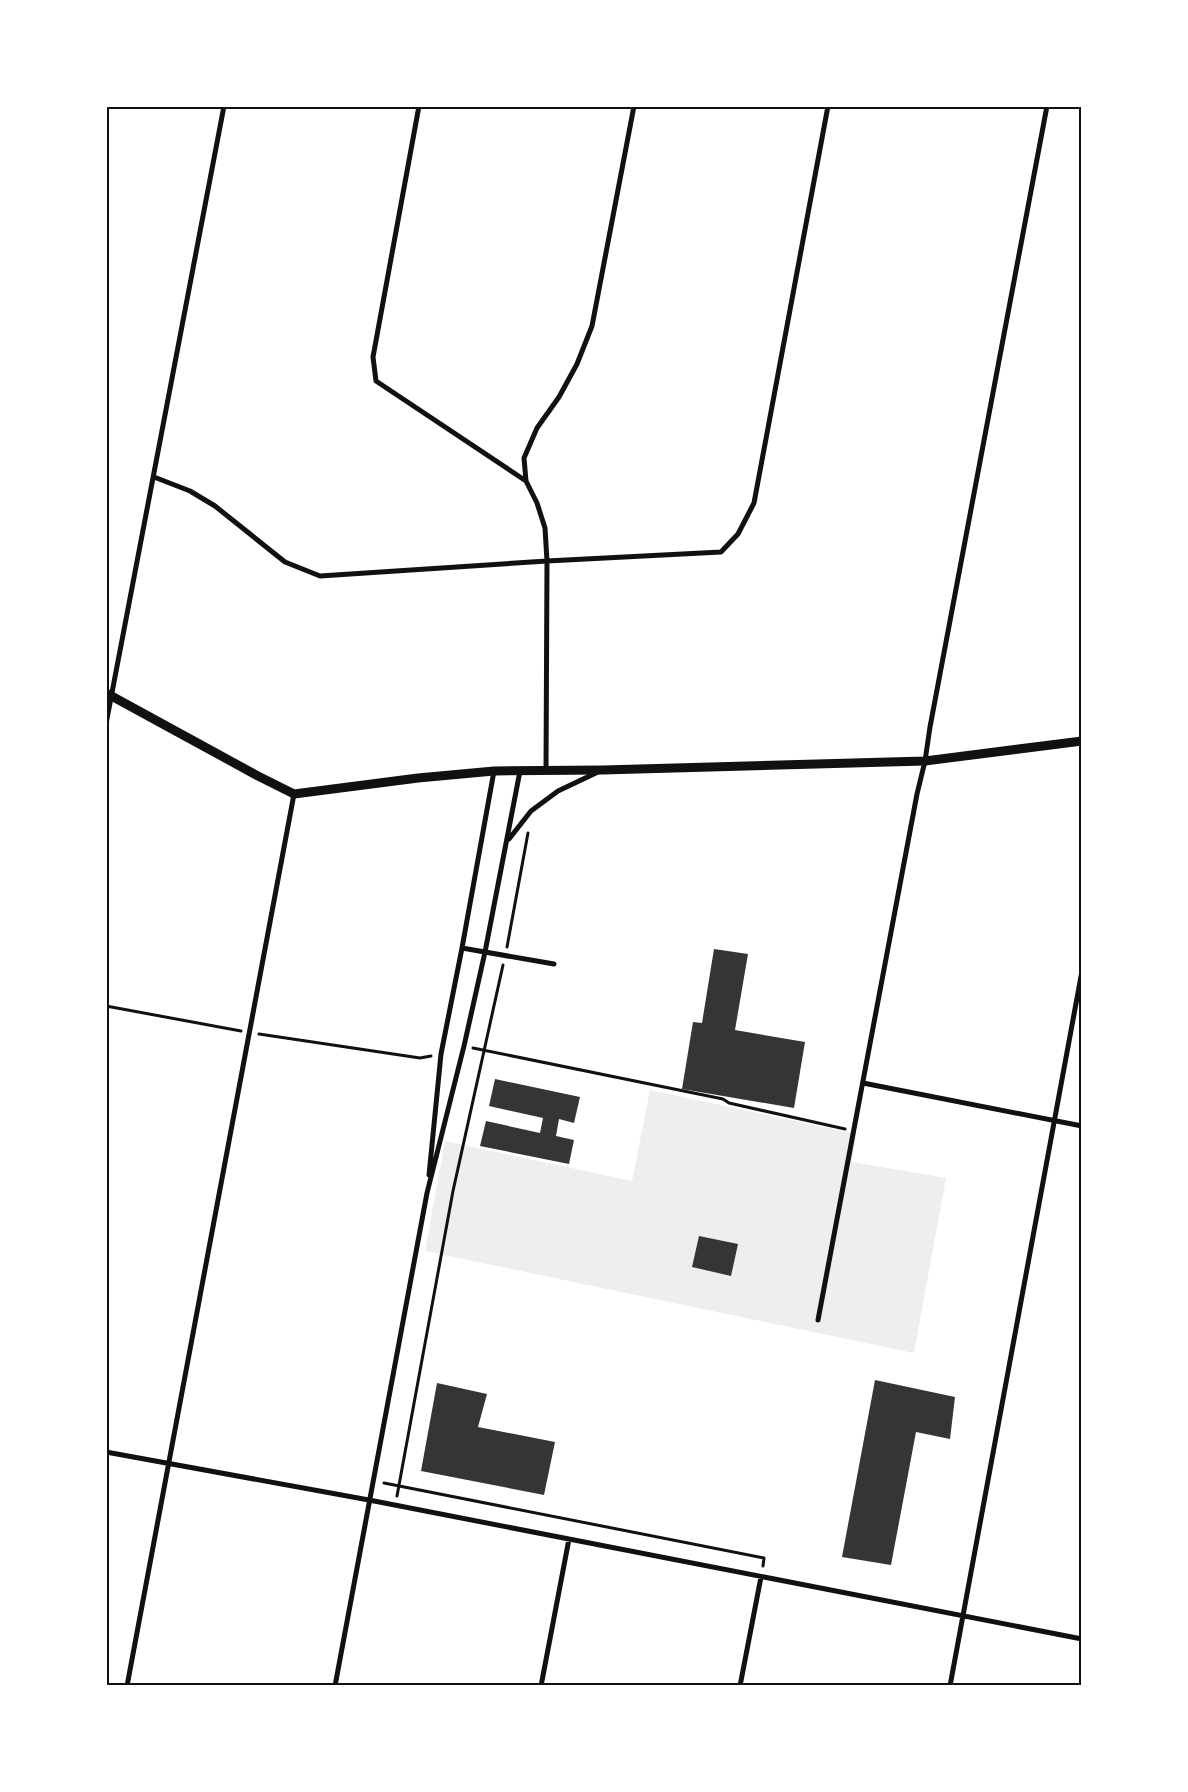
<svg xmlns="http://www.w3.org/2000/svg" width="1188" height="1792" font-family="Signika,sans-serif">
<rect width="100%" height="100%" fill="#fff"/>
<path fill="#eee" d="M650,1090L856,1134L852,1162L946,1178L914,1353L425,1251L445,1141L632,1181Z"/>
<path fill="#353535" d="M714,949L748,954L735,1030L805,1042L794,1108L682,1089L693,1022L702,1023Z
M495,1079L580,1097L574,1123L559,1119L556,1136L574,1140L569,1164L480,1146L486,1121L540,1133L543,1118L489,1106Z
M699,1236L738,1244L731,1276L692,1267Z
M875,1380L955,1397L950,1439L916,1432L891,1565L842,1557Z
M437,1383L487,1394L478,1427L555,1442L544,1495L421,1471Z"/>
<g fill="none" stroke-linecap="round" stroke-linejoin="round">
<path stroke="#111" stroke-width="3" d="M507,947L528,833
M106,1006L241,1031
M259,1034L420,1058L431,1056
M473,1048L723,1099L729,1103L845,1129
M384,1483L764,1558L763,1566
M397,1496L453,1191L503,965"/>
<path stroke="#111" stroke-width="5" d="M419,106L373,357L376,381L526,481L537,503L545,528L547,561L546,771
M154,477L190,491L215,506L285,562L320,576L547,561L721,552L738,534L754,503L828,106
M526,481L524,458L537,428L559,397L577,364L592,326L634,106
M106,724L224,106
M509,839L531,811L558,791L598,772
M462,948L554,964
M863,1083L1082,1126
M429,1175L441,1054L462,948L494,771
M818,1320L917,794L925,761L930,727L1047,106
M106,1452L369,1500L1082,1639
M127,1686L294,794
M335,1686L427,1193L464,1046L485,952L520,771
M541,1686L569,1539
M740,1686L761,1577
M950,1686L1082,971"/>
<path stroke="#111" stroke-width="9" d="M106,693L258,776L294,794L418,778L494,771L603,770L925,761L1082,741"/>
</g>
<rect width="1188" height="1792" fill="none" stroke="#ffffff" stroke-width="215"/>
<rect x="108" y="108" width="972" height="1576" fill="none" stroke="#111" stroke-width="2"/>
</svg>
